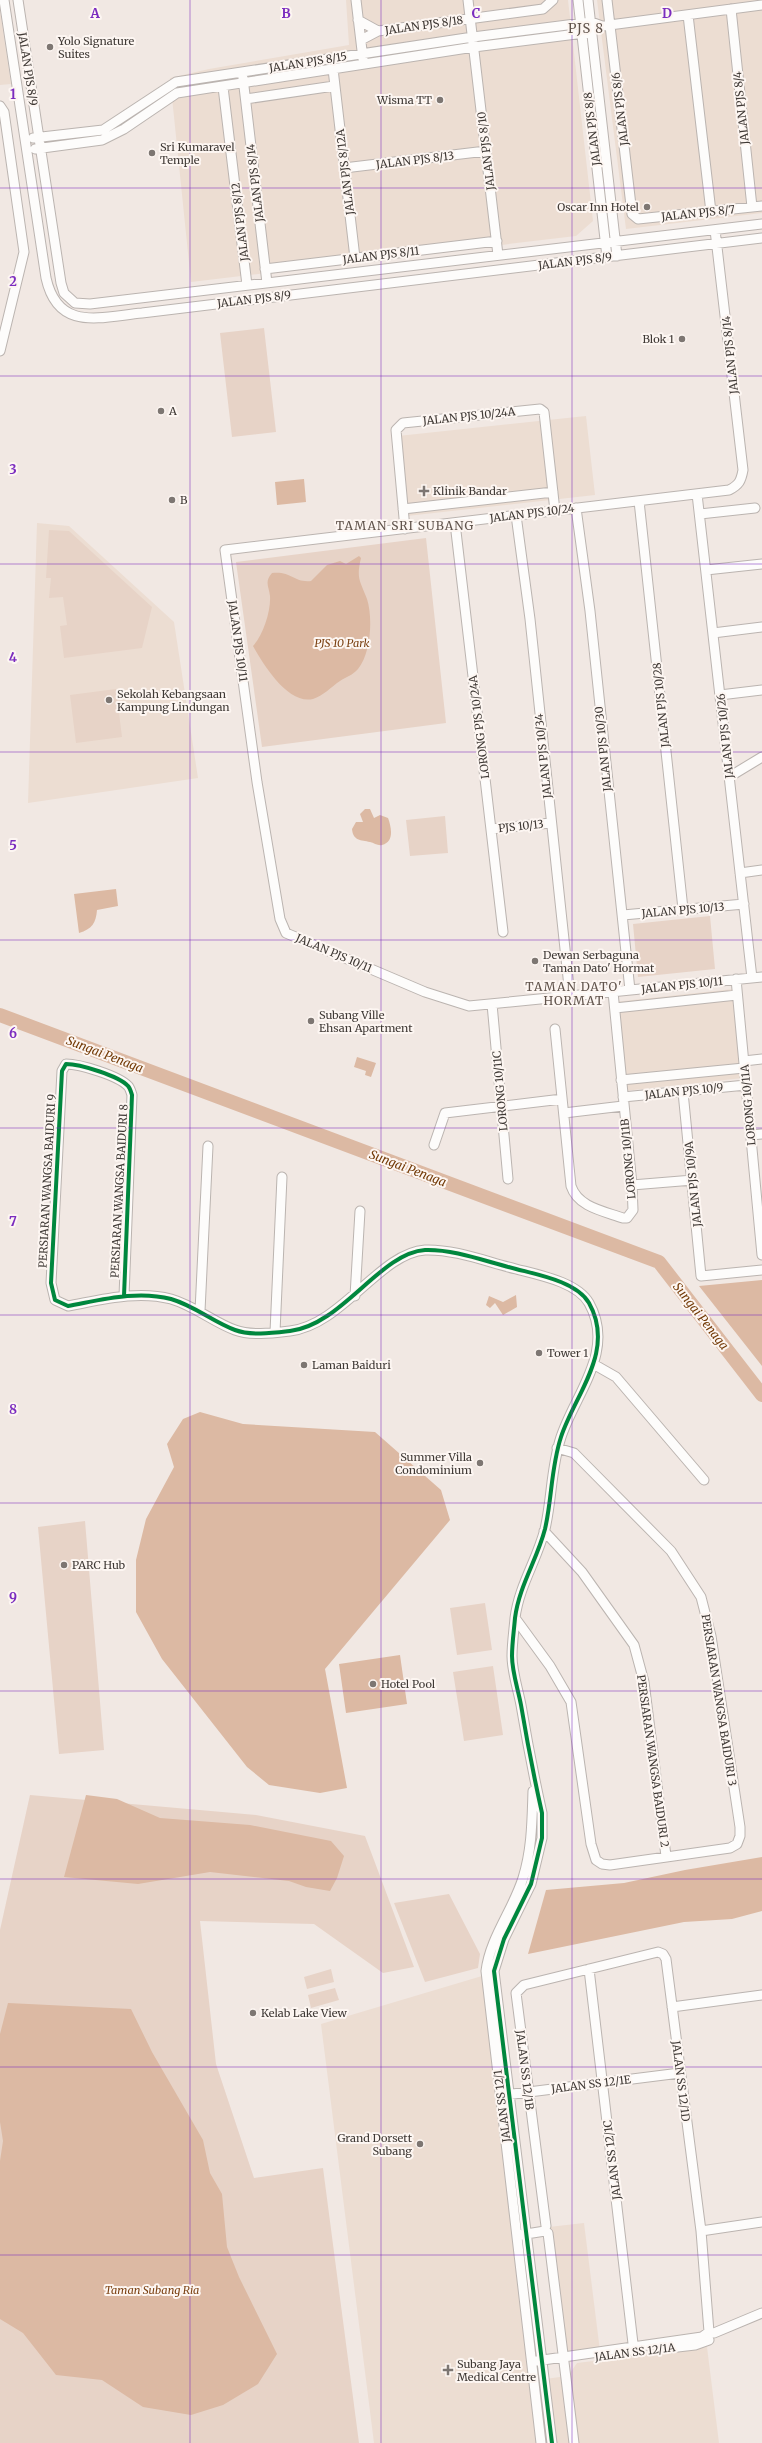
<svg xmlns="http://www.w3.org/2000/svg" width="762" height="2443" font-family="Merriweather,serif">
<rect width="100%" height="100%" fill="#f1e8e3"/>
<path fill="#ecddd2" d="M346,0H568L593,221L576,236L191,282L170,78L209,69L349,45Z
M597,0H762V213L626,229Z
M0,10L11,84L0,85Z
M586,416L595,495L407,516L398,436Z
M37,523L69,526L174,622L198,778L28,803Z
M733,989L743,1078L624,1091L614,1002Z
M482,1976L529,2381L568,2376L577,2363L707,2347L719,2443H374L321,2024Z
M584,2223L600,2351L564,2354L549,2227Z"/>
<path fill="#e7d3c7" d="M264,328L276,432L232,437L220,333Z
M49,530L69,531L152,607L142,648L64,658L60,626L67,625L63,597L49,598L51,578H46Z
M426,538L446,723L262,747L236,562Z
M116,689L122,737L76,743L70,695Z
M445,816L448,853L410,856L406,820Z
M710,916L715,969L638,977L633,924Z
M85,1521L104,1750L59,1754L38,1527Z
M485,1603L492,1650L457,1655L450,1608Z
M493,1666L503,1735L464,1741L453,1672Z
M30,1795L256,1815L365,1836L414,1967L383,1973L314,1924L200,1921L216,2064L254,2178L323,2168L359,2443H0V1930Z
M449,1894L480,1954L478,1968L425,1982L394,1903Z
M331,1969L334,1982L307,1989L304,1977Z
M335,1988L339,2000L311,2008L308,1995Z"/>
<path fill="#dcb9a3" d="M304,479L306,502L277,505L275,482Z
M359,556L361,558C356,579 360,580 367,599C373,618 371,653 358,669C353,675 346,677 340,681C331,687 323,696 313,699C288,705 263,664 253,646C263,635 271,611 270,596C269,586 264,582 272,573C292,571 294,583 311,581L327,565L340,561L346,564Z
M365,809H370L374,818L380,815L388,818C391,826 395,842 382,845C378,846 374,843 370,842C361,840 353,841 352,829L356,822H363L360,814Z
M116,889L118,906L97,910C96,923 92,929 79,933L74,894Z
M357,1057L376,1063L371,1077L365,1075L366,1071L354,1067Z
M762,1280V1366L699,1286Z
M516,1295L517,1307L503,1315L495,1303L490,1308L486,1305L489,1296L503,1302Z
M200,1412L243,1424L375,1432L441,1490L450,1520L325,1669L347,1788L320,1793L269,1785L247,1767L162,1659L136,1612V1560L146,1519L174,1467L167,1444L183,1419Z
M400,1655L407,1704L346,1713L339,1664Z
M86,1795L117,1799L160,1818L250,1825L331,1841L344,1856L337,1878L330,1891L306,1887L289,1881L210,1872L138,1884L64,1877Z
M762,1857V1911L732,1919L684,1922L528,1954L546,1890L624,1883L685,1870Z
M8,2003L131,2009L152,2052L203,2140L210,2173L222,2194L227,2247L239,2277L277,2354L258,2384L223,2405L191,2415L143,2407L102,2380L56,2375L23,2333L0,2319V2161L3,2141L0,2122V2034Z"/>
<g fill="none" stroke-linecap="round" stroke-linejoin="round">
<path stroke="#dcb9a3" stroke-width="14" d="M0,1015L659,1262L762,1395"/>
<defs>
<path id="minor" d="M4,0L46,278C58,332 100,317 142,313L762,238
M18,0L61,283L64,293L75,303L90,304L762,224
M356,0L363,59
M468,0L498,255
M578,0L607,257
M588,0L617,256
M607,0L632,214L638,219L762,206
M731,9L752,207
M688,15L711,212
M358,20L378,31
M361,40L378,31L543,9L553,0
M333,69L355,258
M243,78L267,283
M223,87L247,285
M246,99L334,86
M0,106L4,112L24,252L0,351
M33,138L103,130L176,82L473,37L591,22L602,26
M35,149L102,140L124,129L177,93L474,47L592,32L602,26L762,5
M344,168L486,151
M715,230L743,470C741,481 739,485 729,490L225,550L257,782L280,919L286,933L425,992L469,1006L762,977
M265,269L497,241
M697,494L752,978
M639,501L683,909
M576,508L590,611L630,990
M403,509L553,492
M700,514L755,508
M516,515L530,619L570,996
M455,523L503,932
M405,529L396,430L403,423L540,409L544,412L555,511
M706,570L762,564
M713,633L762,627
M720,695L762,690
M729,777L762,757
M491,829L551,823
M740,873L762,870
M623,915L744,904
M736,979L762,1255
M492,1004L508,1179
M615,1008L737,995
M555,1029L571,1186C578,1207 603,1211 623,1218H627L633,1210L632,1185L613,992
M744,1061L762,1059
M621,1080L744,1068
M683,1092L701,1276L762,1270
M623,1097L746,1085
M564,1113L623,1106
M751,1135L762,1134
M434,1145L445,1113L562,1099
M632,1185L693,1180
M124,1296L132,1095C131,1092 130,1088 128,1086C119,1076 80,1064 66,1064L62,1071L51,1283L55,1300L68,1306C101,1300 137,1290 171,1299C195,1306 213,1322 235,1330C251,1336 273,1333 290,1331C342,1325 380,1253 425,1250C455,1249 487,1262 516,1269C539,1275 577,1282 589,1303C616,1351 575,1394 561,1437C551,1467 552,1499 545,1529C537,1560 519,1586 515,1618C514,1630 512,1644 512,1656C512,1672 518,1689 521,1705C527,1741 534,1777 542,1813V1838L531,1884L504,1939L494,1971L552,2443
M355,1296L360,1211
M200,1311L208,1146
M275,1332L282,1177
M595,1365L616,1377L704,1480
M544,1531L582,1572L634,1645L644,1682L666,1856
M515,1618L550,1666L571,1702L591,1844L596,1860L602,1864L610,1865L730,1848L737,1844L740,1836V1827L711,1636L701,1597L671,1551L574,1453L557,1448
M533,1791C532,1821 532,1849 523,1878C513,1910 490,1938 486,1971L541,2443
M589,1969L634,2352
M672,2007L762,1995
M505,2095L680,2073
M546,2226L516,1993L524,1985L658,1952L663,1954L666,1959L701,2231L709,2332
M701,2231L762,2222
M520,2235L545,2231L548,2233L574,2443
M709,2332L714,2333L762,2313
M669,2348L695,2345L709,2340
M536,2361L702,2337L709,2332"/>
</defs>
<use href="#minor" stroke="#bbb4b0" stroke-width="11"/>
<use href="#minor" stroke="#fdfcfb" stroke-width="9"/>
<defs>
<path id="cycleway" d="M124,1296L132,1095C131,1092 130,1088 128,1086C119,1076 80,1064 66,1064L62,1071L51,1283L55,1300L68,1306C101,1300 137,1290 171,1299C195,1306 213,1322 235,1330C251,1336 273,1333 290,1331C342,1325 380,1253 425,1250C455,1249 487,1262 516,1269C539,1275 577,1282 589,1303C616,1351 575,1394 561,1437C551,1467 552,1499 545,1529C537,1560 519,1586 515,1618C514,1630 512,1644 512,1656C512,1672 518,1689 521,1705C527,1741 534,1777 542,1813V1838L531,1884L504,1939L494,1971L552,2443"/>
</defs>
<use href="#cycleway" stroke="#fdf6f2" stroke-width="6"/>
<use href="#cycleway" stroke="#00873e" stroke-width="4"/>
</g>
<path fill="none" stroke="#7b2cbf" stroke-width="1" stroke-opacity="0.55" d="M190,0V2443M381,0V2443M572,0V2443M0,188H762M0,376H762M0,564H762M0,752H762M0,940H762M0,1128H762M0,1315H762M0,1503H762M0,1691H762M0,1879H762M0,2067H762M0,2255H762"/>
<g fill="#7d7672" stroke="#fdf6f2" stroke-width="1.5">
<circle cx="50" cy="47" r="4"/>
<circle cx="440" cy="100" r="4"/>
<circle cx="152" cy="153" r="4"/>
<circle cx="647" cy="207" r="4"/>
<circle cx="682" cy="339" r="4"/>
<circle cx="161" cy="411" r="4"/>
<path d="M422 485h4v4h4v4h-4v4h-4v-4h-4v-4h4z"/>
<circle cx="172" cy="500" r="4"/>
<circle cx="109" cy="700" r="4"/>
<circle cx="535" cy="961" r="4"/>
<circle cx="311" cy="1021" r="4"/>
<circle cx="539" cy="1353" r="4"/>
<circle cx="304" cy="1365" r="4"/>
<circle cx="480" cy="1463" r="4"/>
<circle cx="64" cy="1565" r="4"/>
<circle cx="373" cy="1684" r="4"/>
<circle cx="253" cy="2013" r="4"/>
<circle cx="420" cy="2144" r="4"/>
<path d="M446 2364h4v4h4v4h-4v4h-4v-4h-4v-4h4z"/>
</g>
<g text-anchor="middle" dominant-baseline="central" stroke-width="4" stroke-linejoin="round" paint-order="stroke">
<g font-size="11" fill="#3f3935" stroke="#fdf6f2">
<text transform="translate(424 25) rotate(-8)">JALAN PJS 8/18</text>
<text transform="translate(308 62) rotate(-9)">JALAN PJS 8/15</text>
<text transform="translate(28 69) rotate(81)">JALAN PJS 8/9</text>
<text transform="translate(741 108) rotate(-96)">JALAN PJS 8/4</text>
<text transform="translate(620 109) rotate(-97)">JALAN PJS 8/6</text>
<text transform="translate(592 129) rotate(-97)">JALAN PJS 8/8</text>
<text transform="translate(486 151) rotate(-97)">JALAN PJS 8/10</text>
<text transform="translate(415 160) rotate(-7)">JALAN PJS 8/13</text>
<text transform="translate(345 172) rotate(-97)">JALAN PJS 8/12A</text>
<text transform="translate(255 183) rotate(-97)">JALAN PJS 8/14</text>
<text transform="translate(698 213) rotate(-6)">JALAN PJS 8/7</text>
<text transform="translate(240 222) rotate(-97)">JALAN PJS 8/12</text>
<text transform="translate(381 255) rotate(-7)">JALAN PJS 8/11</text>
<text transform="translate(575 261) rotate(-7)">JALAN PJS 8/9</text>
<text transform="translate(254 299) rotate(-7)">JALAN PJS 8/9</text>
<text transform="translate(730 355) rotate(-96)">JALAN PJS 8/14</text>
<text transform="translate(469 416) rotate(-6)">JALAN PJS 10/24A</text>
<text transform="translate(532 513) rotate(-7)">JALAN PJS 10/24</text>
<text transform="translate(238 641) rotate(82)">JALAN PJS 10/11</text>
<text transform="translate(661 705) rotate(-96)">JALAN PJS 10/28</text>
<text transform="translate(479 727) rotate(-97)">LORONG PJS 10/24A</text>
<text transform="translate(725 736) rotate(-96)">JALAN PJS 10/26</text>
<text transform="translate(603 749) rotate(-96)">JALAN PJS 10/30</text>
<text transform="translate(543 756) rotate(-96)">JALAN PJS 10/34</text>
<text transform="translate(521 826) rotate(-6)">PJS 10/13</text>
<text transform="translate(683 910) rotate(-5)">JALAN PJS 10/13</text>
<text transform="translate(334 953) rotate(23)">JALAN PJS 10/11</text>
<text transform="translate(682 985) rotate(-6)">JALAN PJS 10/11</text>
<text transform="translate(500 1091) rotate(-95)">LORONG 10/11C</text>
<text transform="translate(684 1091) rotate(-6)">JALAN PJS 10/9</text>
<text transform="translate(748 1105) rotate(-95)">LORONG 10/11A</text>
<text transform="translate(628 1159) rotate(-95)">LORONG 10/11B</text>
<text transform="translate(47 1181) rotate(-87)">PERSIARAN WANGSA BAIDURI 9</text>
<text transform="translate(693 1184) rotate(-96)">JALAN PJS 10/9A</text>
<text transform="translate(119 1191) rotate(-87)">PERSIARAN WANGSA BAIDURI 8</text>
<text transform="translate(719 1700) rotate(81)">PERSIARAN WANGSA BAIDURI 3</text>
<text transform="translate(653 1761) rotate(82)">PERSIARAN WANGSA BAIDURI 2</text>
<text transform="translate(525 2070) rotate(83)">JALAN SS 12/1B</text>
<text transform="translate(681 2081) rotate(83)">JALAN SS 12/1D</text>
<text transform="translate(591 2084) rotate(-7)">JALAN SS 12/1E</text>
<text transform="translate(502 2106) rotate(-97)">JALAN SS 12/1</text>
<text transform="translate(612 2160) rotate(-97)">JALAN SS 12/1C</text>
<text transform="translate(635 2352) rotate(-7)">JALAN SS 12/1A</text>
</g>
<g font-size="11" fill="#3f3935" stroke="#fdf6f2" text-anchor="start">
<text x="58" y="41">Yolo Signature<tspan x="58" dy="13">Suites</tspan></text>
<text x="432" y="100" text-anchor="end">Wisma TT</text>
<text x="160" y="147">Sri Kumaravel<tspan x="160" dy="13">Temple</tspan></text>
<text x="639" y="207" text-anchor="end">Oscar Inn Hotel</text>
<text x="674" y="339" text-anchor="end">Blok 1</text>
<text x="169" y="411">A</text>
<text x="433" y="491">Klinik Bandar</text>
<text x="180" y="500">B</text>
<text x="117" y="694">Sekolah Kebangsaan<tspan x="117" dy="13">Kampung Lindungan</tspan></text>
<text x="543" y="955">Dewan Serbaguna<tspan x="543" dy="13">Taman Dato' Hormat</tspan></text>
<text x="319" y="1015">Subang Ville<tspan x="319" dy="13">Ehsan Apartment</tspan></text>
<text x="547" y="1353">Tower 1</text>
<text x="312" y="1365">Laman Baiduri</text>
<text x="472" y="1457" text-anchor="end">Summer Villa<tspan x="472" dy="13">Condominium</tspan></text>
<text x="72" y="1565">PARC Hub</text>
<text x="381" y="1684">Hotel Pool</text>
<text x="261" y="2013">Kelab Lake View</text>
<text x="412" y="2138" text-anchor="end">Grand Dorsett<tspan x="412" dy="13">Subang</tspan></text>
<text x="457" y="2364">Subang Jaya<tspan x="457" dy="13">Medical Centre</tspan></text>
</g>
<g font-size="11" font-style="italic" fill="#7b4112" stroke="#fdf6f2">
<text x="342" y="643">PJS 10 Park</text>
<text x="152" y="2290">Taman Subang Ria</text>
</g>
<g font-size="12" letter-spacing="1" fill="#61544c" stroke="#fdf6f2">
<text x="405" y="525">TAMAN SRI SUBANG</text>
<text x="574" y="986">TAMAN DATO'<tspan x="574" dy="14">HORMAT</tspan></text>
</g>
<g font-size="12" font-style="italic" fill="#723905" stroke="#fdf6f2">
<text transform="translate(105 1054) rotate(21)">Sungai Penaga</text>
<text transform="translate(408 1168) rotate(21)">Sungai Penaga</text>
<text transform="translate(701 1316) rotate(52)">Sungai Penaga</text>
</g>
<g font-size="13" letter-spacing="1" fill="#61544c" stroke="#fdf6f2">
<text x="586" y="28">PJS 8</text>
</g>
</g>
<g font-size="13" text-anchor="middle" font-weight="bold" fill="#7b2cbf" stroke="#fdf6f2" stroke-width="4" stroke-linejoin="round" paint-order="stroke">
<text x="95" y="18">A</text>
<text x="286" y="18">B</text>
<text x="476" y="18">C</text>
<text x="667" y="18">D</text>
<text x="13" y="99">1</text>
<text x="13" y="286">2</text>
<text x="13" y="474">3</text>
<text x="13" y="662">4</text>
<text x="13" y="850">5</text>
<text x="13" y="1038">6</text>
<text x="13" y="1226">7</text>
<text x="13" y="1414">8</text>
<text x="13" y="1602">9</text>
</g>
</svg>
